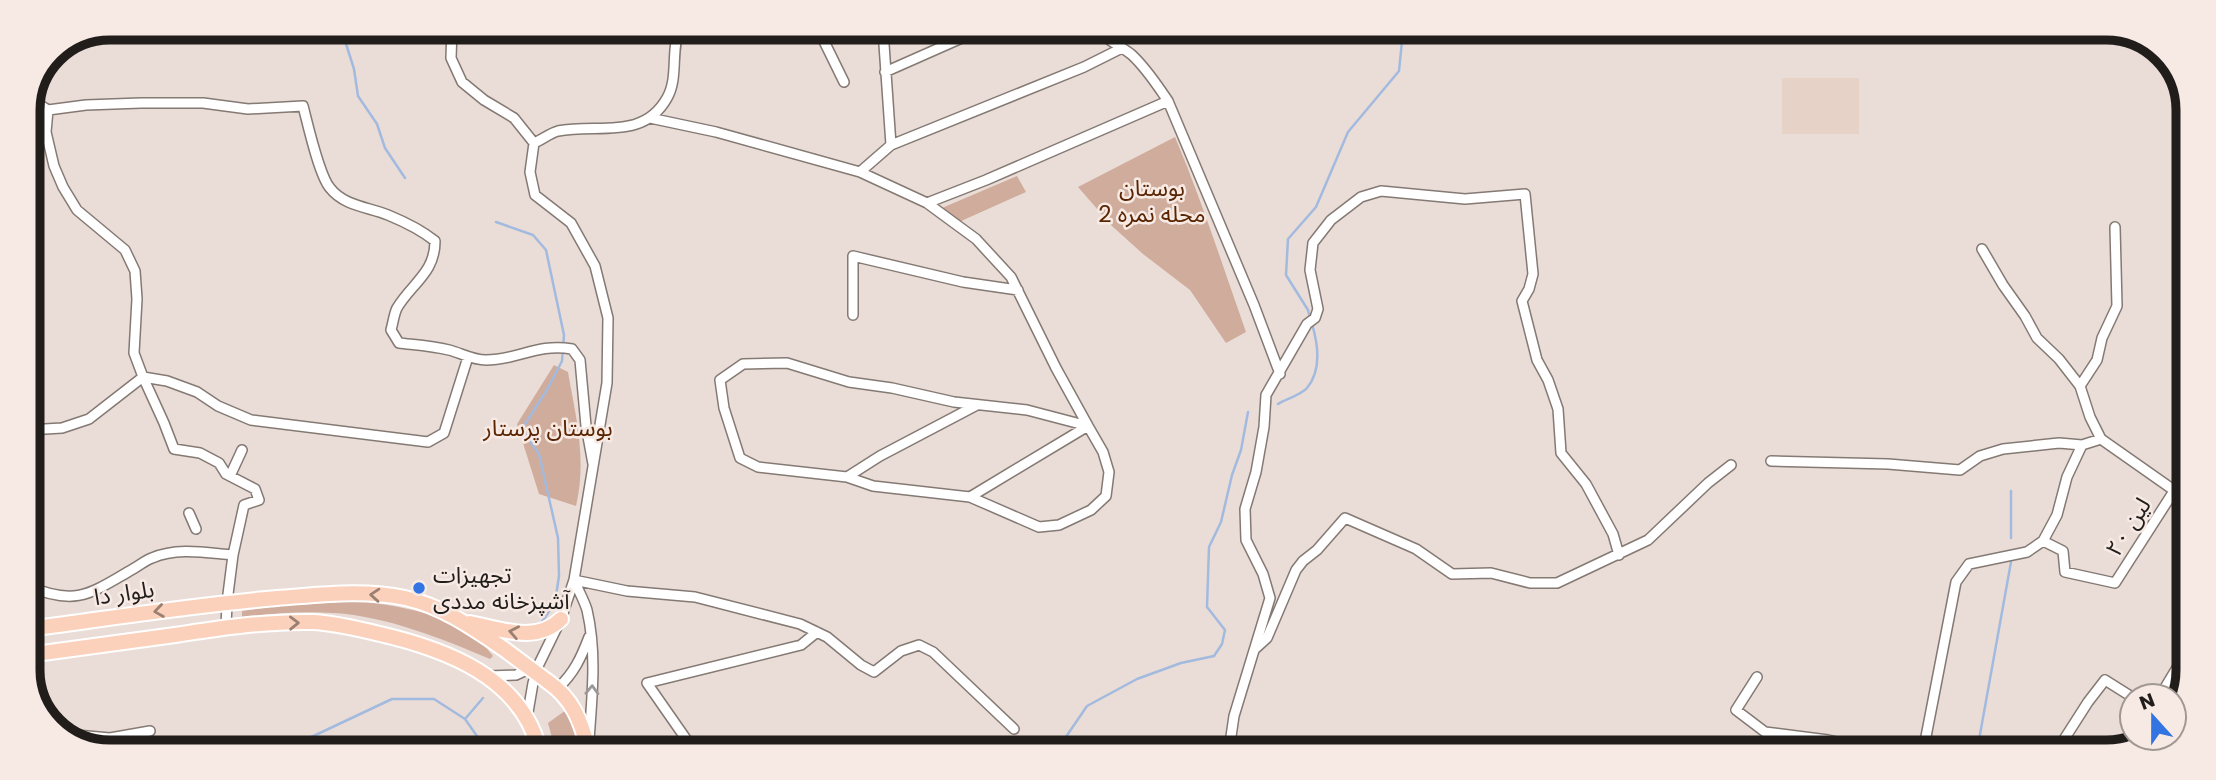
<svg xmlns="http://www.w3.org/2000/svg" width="2216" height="780" font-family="Poppins,'Noto Sans Arabic',sans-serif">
<rect width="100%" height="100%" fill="#eaddd7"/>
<path fill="#e7d2c8" d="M1782,78H1859V134H1782Z"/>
<path fill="#cfac9b" d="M1175,137C1202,201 1223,267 1246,332L1226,343L1190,290L1143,254L1112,226L1078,187Z
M1017,176L1026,192L959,222L942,208Z
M554,365L568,372C576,418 587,459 576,506L539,494L517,424Z
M359,601C404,607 464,615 493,656L490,659C443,639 386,616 334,613C303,611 273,613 242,617V611L275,606Z
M566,710L575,734L577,749H555L548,723Z"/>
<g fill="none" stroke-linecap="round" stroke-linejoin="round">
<path stroke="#a3badf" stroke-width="2.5" d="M341,28L354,69L358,96L377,124L385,148L405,178
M496,222L533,235L546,250L564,335L562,361L548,388L522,429L539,454L558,538L559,576L555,602L540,625
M1310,318L1308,310L1286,275L1288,239L1316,207L1348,132L1399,71L1403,31
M1278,404C1286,399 1301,395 1307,388C1322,370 1318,344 1312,324
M2011,538V491
M465,719L483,698
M1979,740L2011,562
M288,748L392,699H434L465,719L486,749
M1057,750L1087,706L1137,679L1181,663L1214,656L1222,644L1225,630L1207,607L1209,547L1221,522L1232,475L1241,450L1248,412"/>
<defs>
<path id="street" d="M452,29L451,58L462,82L484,100L514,118L534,143
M818,29L844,82
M1101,30C1107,42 1122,46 1132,55C1147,69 1157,85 1168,101L1254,305L1280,374
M885,72L980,30
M31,99L48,110L86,105L141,103H203L248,109L303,106C308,125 319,175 330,188C344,206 368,207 388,215C405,222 420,229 435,241C435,273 412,283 397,308C394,314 393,323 391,330L399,343C416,345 432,346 449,350C461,353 472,360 486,360C518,360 537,343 572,349L580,360L586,426L593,464
M650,118L716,132L860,172L927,203L976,239L1011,277L1056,368L1088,426
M891,145L1084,67L1122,48
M860,172L891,145L883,30
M927,203L986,180L1168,101
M1982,249L2003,285L2025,316L2037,338L2059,359L2080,386L2090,417L2101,439
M853,315V256L963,282L1018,290
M143,377L167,381L197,392L218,406L251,420L428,442L444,433L468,357
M143,377L164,423L174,449L200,453L219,463L226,474L255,489L259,500L244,505L233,555
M2080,386L2097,360L2102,338L2117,306L2115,227
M977,405L880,456L847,477L758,467L740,458L724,408L720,380L743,364L787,363L849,382L892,388L954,402L1027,410L1088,426
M28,430L62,428L89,419L143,377L134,353L137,299L135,271L125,250L77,210L63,187L54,166L46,132L48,110
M1771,461L1888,464L1960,470L1980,456L2003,449L2059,443L2082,445
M230,476L242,450
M847,477L873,486L970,497L1039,527L1059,525L1091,510L1106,496L1109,472L1103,452L1088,426L970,497
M189,513L196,529
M2043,541L2057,515L2067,477L2082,445L2101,439L2185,498
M574,580L627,591L695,597L800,624L827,637L861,665L874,672L901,651L919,645L933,652L1014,729
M574,580C578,590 584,600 587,610C597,653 592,697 589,740
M28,586C77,607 91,593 133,569C140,565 146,560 152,558C178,547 207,553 233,555L227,602L226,627
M1256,648L1267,638L1296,570L1303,561L1317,550L1345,518L1416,549L1452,574L1491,573L1530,583H1557L1648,540L1708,483L1731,465
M488,676L516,675L533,667
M1757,677L1736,710L1765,732L1828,740L1884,752
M558,688C574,673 581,658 589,637
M2160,696L2184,656
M527,718L533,683L539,664L561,619L574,580L607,383L608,318L595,266L571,223L535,195L530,172L534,143C542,140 550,133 558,131C597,123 643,141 667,98C679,77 670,50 680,29
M65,734L110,738L150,731
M2131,744L2134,738
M693,749L647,683L801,645L817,632
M1229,750L1234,716L1270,598L1263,574L1246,540L1245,509L1256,472L1264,427L1266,395L1307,324L1315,318L1318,309L1310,270L1313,243L1331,220L1361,197L1381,191L1465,199L1525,194L1533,274L1529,289L1522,301L1537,360L1548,380L1558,409L1561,453L1586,484L1613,534L1619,555
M1268,750H1272
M1923,752L1956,582L1969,564L2027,552L2043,541L2063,551L2065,572L2115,583L2174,491
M2056,752L2088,702L2105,680L2132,697"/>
<path id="primary" d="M470,623C501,629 536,644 561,619
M28,629C111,618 194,605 277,598C319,595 363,589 405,598C442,606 473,628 504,649
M28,655C77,648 126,642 175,635C220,628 267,621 313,622C336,623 358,629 380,634C445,649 521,677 539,749
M547,681C572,698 581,720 588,749"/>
</defs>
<use href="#street" stroke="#847973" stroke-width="12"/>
<use href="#primary" stroke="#fff" stroke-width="18"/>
<use href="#street" stroke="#fff" stroke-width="9"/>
<use href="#primary" stroke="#fcd1bb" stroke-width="14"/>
<defs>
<path id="primary-bridge" d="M504,649L547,681"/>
</defs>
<use href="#primary-bridge" stroke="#fff" stroke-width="18" stroke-linecap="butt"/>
<use href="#primary-bridge" stroke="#fcd1bb" stroke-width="14"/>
</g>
<defs><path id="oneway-chevron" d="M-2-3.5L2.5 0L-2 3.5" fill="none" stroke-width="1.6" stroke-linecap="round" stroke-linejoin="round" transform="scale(1.75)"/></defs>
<g stroke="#998073">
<use href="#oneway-chevron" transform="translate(375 595) rotate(-176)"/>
<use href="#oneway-chevron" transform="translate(159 611) rotate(172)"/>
<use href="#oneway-chevron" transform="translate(294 623) rotate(-1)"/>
<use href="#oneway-chevron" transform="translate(514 632) rotate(-169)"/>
</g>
<use stroke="#9b9998" href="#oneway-chevron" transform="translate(592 690) rotate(-88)"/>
<circle fill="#3274e2" stroke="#f7eae4" stroke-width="2.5" cx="419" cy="588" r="7"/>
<g text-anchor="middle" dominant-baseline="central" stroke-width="5" stroke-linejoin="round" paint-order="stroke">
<g font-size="23" fill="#5a2502" stroke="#f7eae4">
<text x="1152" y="188">بوستان<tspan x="1152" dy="26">محله نمره 2</tspan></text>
<text x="548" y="428">بوستان پرستار</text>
</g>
<g font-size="23" fill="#211d1a" stroke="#f7eae4">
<text transform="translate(2128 527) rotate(-58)">لین ۲۰</text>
<text transform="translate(124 593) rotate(-8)">بلوار دا</text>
</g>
<g font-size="23" fill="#211d1a" stroke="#f7eae4" text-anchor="start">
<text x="433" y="575">تجهیزات<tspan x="433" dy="26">آشپزخانه مددی</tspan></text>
</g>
</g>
<path d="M0 0H2216V780H0ZM110 40H2106A70 70 0 0 1 2176 110V670A70 70 0 0 1 2106 740H110A70 70 0 0 1 40 670V110A70 70 0 0 1 110 40Z" fill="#f7eae4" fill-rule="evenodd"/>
<path fill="none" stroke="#211d1a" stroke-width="9" d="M110 40H2106A70 70 0 0 1 2176 110V670A70 70 0 0 1 2106 740H110A70 70 0 0 1 40 670V110A70 70 0 0 1 110 40Z"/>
<g transform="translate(2153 717) rotate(339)"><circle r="33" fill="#f7eae4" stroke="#a19893" stroke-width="2"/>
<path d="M0-5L12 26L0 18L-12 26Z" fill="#3274e2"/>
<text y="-10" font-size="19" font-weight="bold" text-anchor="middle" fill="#211d1a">N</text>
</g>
</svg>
